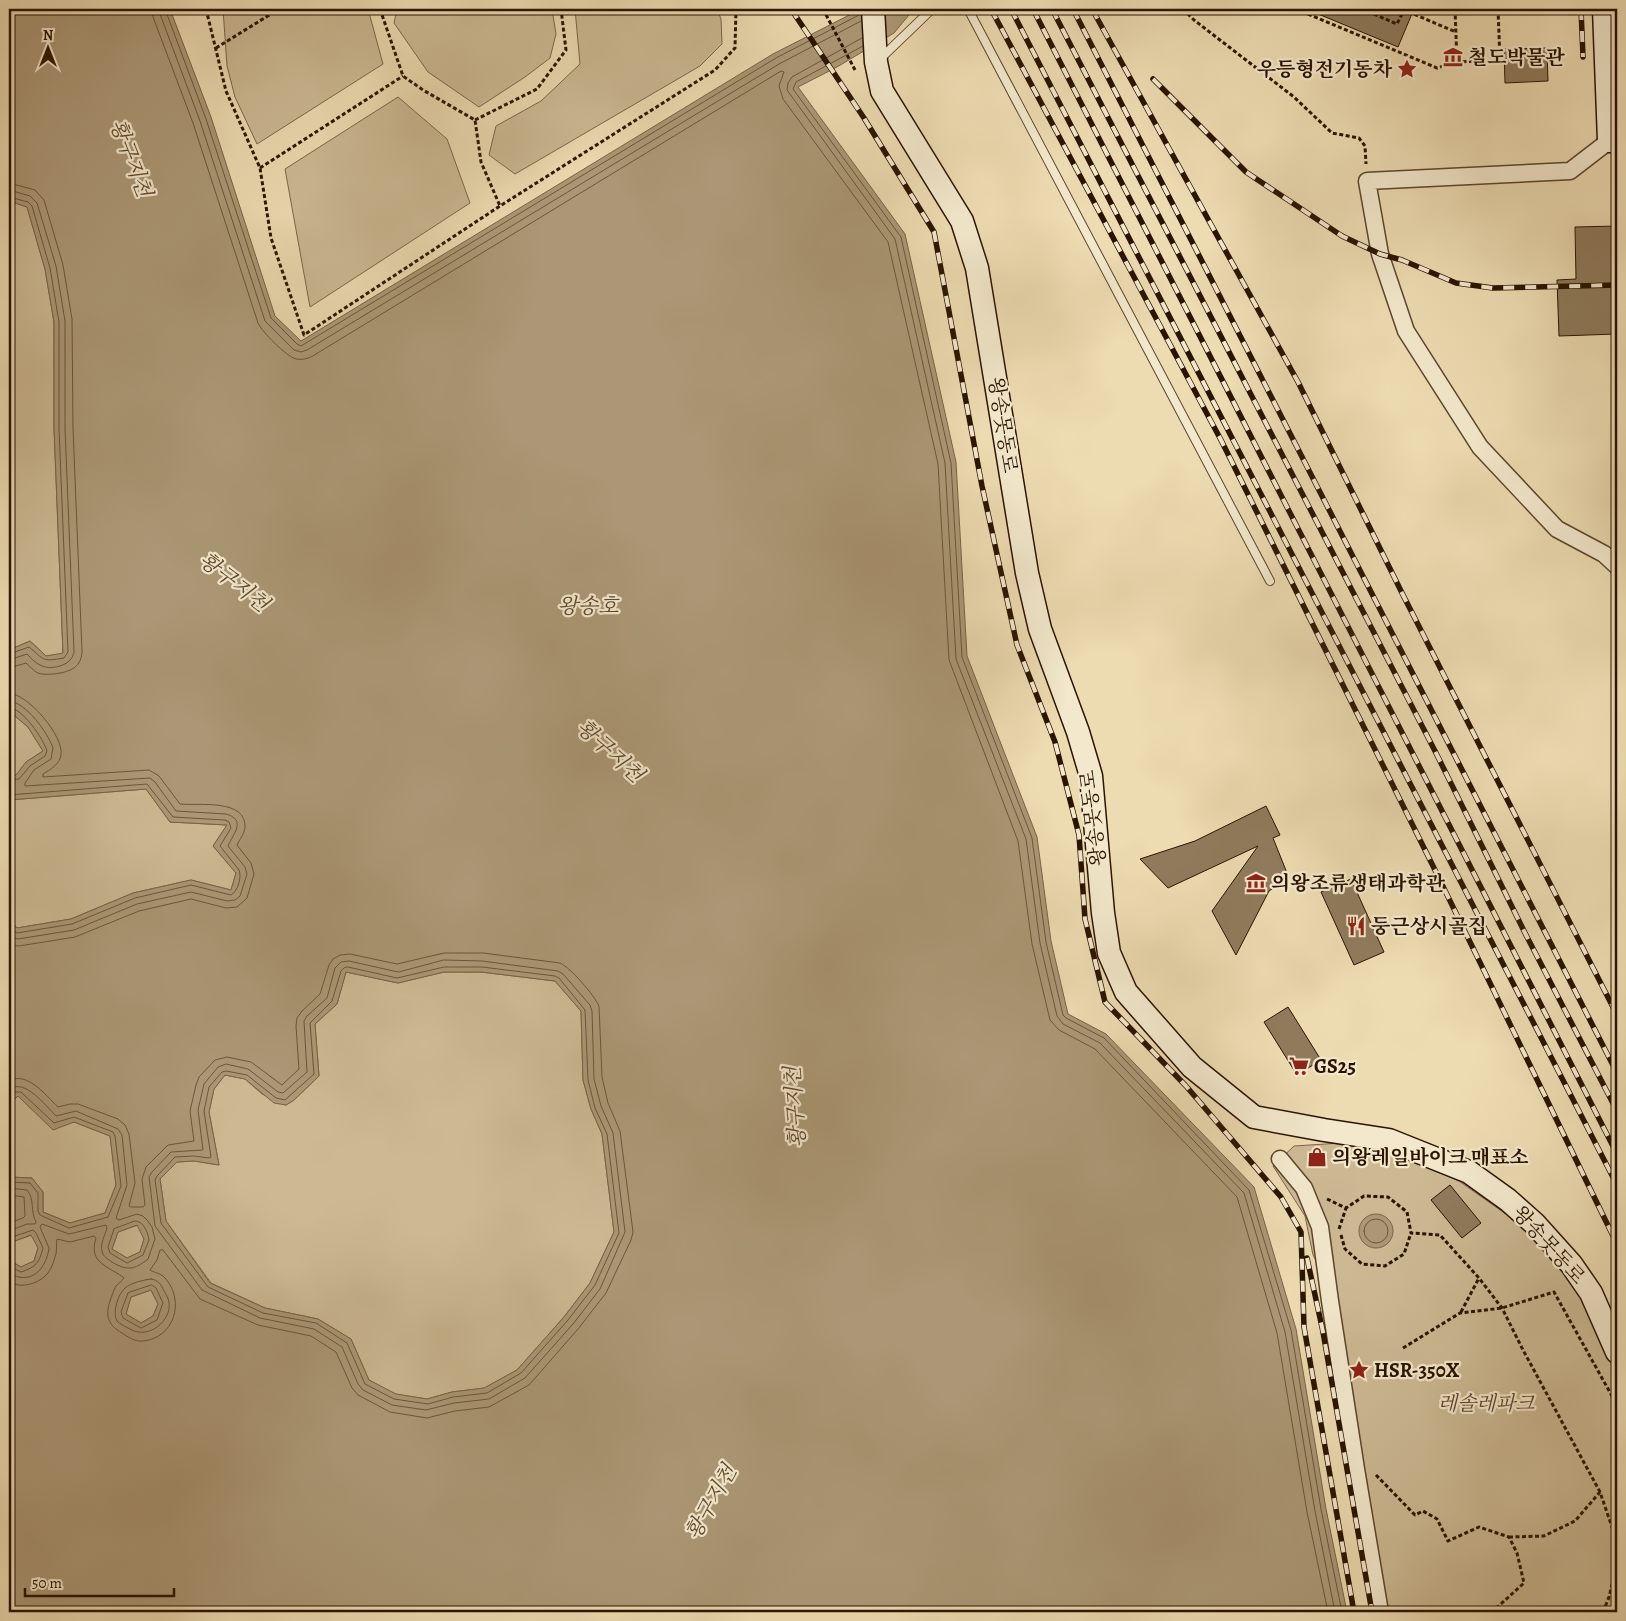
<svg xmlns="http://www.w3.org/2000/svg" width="1626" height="1621" font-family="Alegreya,'Noto Serif KR',serif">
<rect width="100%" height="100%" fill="#eddbb1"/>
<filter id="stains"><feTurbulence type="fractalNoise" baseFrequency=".004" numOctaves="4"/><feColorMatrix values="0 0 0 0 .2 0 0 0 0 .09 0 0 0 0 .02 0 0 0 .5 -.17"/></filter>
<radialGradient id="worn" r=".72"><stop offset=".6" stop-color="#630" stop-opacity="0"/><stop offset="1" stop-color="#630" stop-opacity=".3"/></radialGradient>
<path fill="#ccb993" stroke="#7b664a" d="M223,9H368L383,64L257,144L235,97L227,66Z
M397,9H552L556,34L550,58L525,77L479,107L428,72L394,23Z
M575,9H717L721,19L722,44L700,66L515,174L489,155L496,126L541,101L580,64Z
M398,97L447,139L470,203L310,307L285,169Z
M9,201L27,207L45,269L54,322V428L63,654L46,656L30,641L9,650Z
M9,711L28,727L43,751L26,762L16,776L9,775Z
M146,789L170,822L227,825L213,846L236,873L231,890L191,880L133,893L71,919L17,928L9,919V800Z
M346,972L398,983L444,972H481L555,981L581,1011L583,1080L591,1109L602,1134L614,1232L590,1283L564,1317L517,1370L485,1388L452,1392L427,1399L395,1394L369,1380L351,1339L318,1319L265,1308L211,1283L166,1221L160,1179L177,1162L194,1161L219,1165L209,1112L214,1089L225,1075L245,1079L262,1094L286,1105L294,1100L319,1076L315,1024L337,1004Z
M18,1096L53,1129L74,1122L110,1136L116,1185L105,1213L70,1223L43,1212V1192L32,1178L9,1177V1104Z
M1341,1143L1394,1154L1459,1181L1537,1236L1583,1298L1617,1374V1612H1386L1338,1303L1313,1255L1305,1216L1273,1166L1294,1146Z
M138,1225L144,1239L140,1252L127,1258L112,1249L118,1232Z
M32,1235L38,1248L34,1261L21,1267L9,1260V1251L12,1242Z
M151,1290L158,1304L153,1316L141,1323L126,1314L131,1297Z"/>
<path fill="#ab9775" stroke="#776346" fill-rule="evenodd" d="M9,9H170L211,117L275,316L301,341L773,54L861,9H914L894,33L837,67L798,87L905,234L956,462L967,656L1037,837L1051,941L1068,1014L1106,1034L1254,1187L1296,1329L1326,1509L1347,1612H9V1260L21,1267L34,1261L38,1248L31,1235L12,1242L9,1251V1177L32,1178L43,1192V1212L70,1223L105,1213L116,1185L110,1136L74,1122L53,1130L18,1096L9,1104V919L17,928L71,919L133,893L191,880L231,890L236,873L213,846L227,825L170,822L146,789L9,800V775H16L26,762L43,751L28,727L9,711V650L30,641L46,656L63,653L54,428V322L45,269L27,207L9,201ZM346,972L398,983L444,972H481L555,981L581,1011L583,1080L591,1109L602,1134L614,1232L590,1283L564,1317L517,1370L484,1388L452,1392L427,1399L396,1394L369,1380L351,1339L318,1319L265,1308L210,1283L166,1221L160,1179L177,1162L194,1161L219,1165L209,1112L214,1089L225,1075L245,1079L274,1103L286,1105L294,1100L319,1076L315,1024L337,1004ZM137,1225L144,1239L140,1252L127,1258L112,1249L118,1232ZM151,1290L158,1304L153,1316L141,1323L126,1314L131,1297Z
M1359 1231a17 17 0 1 1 34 0a17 17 0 1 1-34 0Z"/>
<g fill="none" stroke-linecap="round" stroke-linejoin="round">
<path stroke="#6a563a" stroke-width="1" d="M151,9L153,17L193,123L258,323C262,332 286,356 296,359C301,360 306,359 311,357L781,71L784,72L779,86L783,99L888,242L938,464L949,660L1018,841L1032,944L1050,1020L1059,1030L1095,1049L1237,1197L1277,1333L1307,1512L1328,1612
M159,9L160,14L200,121L265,321L294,350L301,352L307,350L779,64L861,21
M165,9L206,119L271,318L297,344L301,346L776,58L861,14
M862,38L792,77L788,83L787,90L895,239L945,463L956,659L1026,839L1040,943L1057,1016L1063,1024L1100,1043L1244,1193L1285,1332L1315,1511L1335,1612
M863,46L796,82L793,89L901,237L951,463L962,657L1032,838L1046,942L1063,1015L1066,1018L1104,1038L1249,1190L1291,1330L1321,1509L1342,1612
M9,183L35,190L44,200L63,265L72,319L73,428L82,652C81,669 68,672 54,674C48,674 43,675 38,673C33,671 30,666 26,663L9,668
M9,190L30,196L37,203L56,266L65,321V428L74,652C72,666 50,671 40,665C35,663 31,658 27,654L9,660
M9,197L28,202L32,206L50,268L59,322V428L68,652L64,658C41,662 45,660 29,647L9,654
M9,693C28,694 64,736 61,755C59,765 51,769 43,774V777L149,770L159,776L180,804C198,806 247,798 245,828C244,835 239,840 237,845L251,863L254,874L247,898L237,907L226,908L191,899L139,911L75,937L19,946L9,945
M9,701C26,702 48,733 53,748L51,759L34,770L25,783V786L150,778L155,782L176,811L226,814C247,820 233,834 228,846L245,867L247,874L240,896L235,900L227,901L191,892L137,904L74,930L18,939L9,936
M9,707C23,709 43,738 47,751L45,756L30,766L19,779L9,780
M9,795L147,784L173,817L225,820L229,822L231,828L220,846L239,870C242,877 238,891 231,895L191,885L135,898L72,924L17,933L9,927
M444,960L482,961L558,971L563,974L590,1005L592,1011L594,1079L601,1106L613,1133L625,1232L600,1289L573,1324L525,1378L489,1399L454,1403L426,1410L392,1405L363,1390L358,1384L342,1347L314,1329L260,1318L202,1290L155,1226L149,1177L152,1172L171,1152L203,1150L198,1110L204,1084L218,1067L226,1064L248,1069L278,1092L283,1093L307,1072L304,1021L307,1016L327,998L335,968L341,962L349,961L398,972Z
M348,967L397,978L444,967H482L555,976L559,978L585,1010L588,1080L595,1108L607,1134L619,1233L595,1285L568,1320L521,1373L487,1393L453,1397L428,1404L394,1399L365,1384L347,1343L316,1323L263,1313L208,1287L161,1223L155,1180L157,1176L175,1157L194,1156L209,1158L211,1157L204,1111L209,1087L222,1072L226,1071L247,1075L276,1098L285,1100L314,1074L310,1023L332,1001L341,971L344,968Z
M9,1080C29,1072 45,1095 58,1107L70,1104H78L118,1119L125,1125L129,1134L135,1183L129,1206L131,1207H143L145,1205L142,1179L146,1167L168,1145L194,1141L190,1111L196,1085L199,1077L215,1060L227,1057L251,1062L282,1085L299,1069L296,1026L297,1018L302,1011L320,994L329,965L333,959L340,955L350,954L397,964L444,953H483L560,963C571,968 594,995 599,1006L602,1077L608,1103L620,1131L633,1232L631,1240L606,1293L578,1329L529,1385L489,1407L455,1411L427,1418L390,1412L358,1395L352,1388L336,1352L311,1336L258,1325L200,1299L163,1250H160L157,1260L150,1270C155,1273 161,1273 166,1279C185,1302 174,1338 143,1341C135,1342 128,1337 122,1333C108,1325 105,1316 110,1301C112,1296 113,1291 116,1286C119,1283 122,1281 124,1278C109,1266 88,1264 96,1238L94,1236L70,1242L57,1239C56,1243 57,1249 56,1254C54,1260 52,1268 48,1273C39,1284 21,1289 9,1282
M9,1089C25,1078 45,1105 56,1116L76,1111L118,1129L122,1135L127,1185L116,1218L119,1220L137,1214L143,1216L147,1220L152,1227L155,1239L148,1259C134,1270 127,1271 112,1262C108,1259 103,1257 102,1251C100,1244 105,1235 107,1228L106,1225L69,1234L42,1224L40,1227L49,1248C46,1270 30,1286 9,1273
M9,1097L15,1092H21L54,1123L74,1117L113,1132L115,1136L121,1186L108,1217L69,1228L40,1215L38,1211V1193L30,1183L9,1182
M9,1188L27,1190C35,1199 30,1211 36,1222L35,1224H27L9,1231
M9,1195L24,1197L25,1216L23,1218L9,1223
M1364 1231a12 12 0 1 1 24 0a12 12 0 1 1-24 0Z
M135,1221C144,1221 148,1233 149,1240L143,1255L127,1263L110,1253L108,1247L114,1229Z
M9,1238L33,1230L36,1233L43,1248C39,1263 36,1267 21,1272L9,1266
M151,1279C158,1280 161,1284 164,1291C166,1294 168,1298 169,1302C172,1321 148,1340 130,1329C126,1327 120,1324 117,1321C112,1313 118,1294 125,1288C131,1283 143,1280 151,1279Z
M152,1285L156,1288L163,1303L157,1320L141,1328L123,1318L121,1312L128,1293Z"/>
</g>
<path fill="#8f7b5c" stroke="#2a1400" d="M1306,9H1414L1398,47Z
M1547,48L1548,81L1505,83L1504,49Z
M1617,226V334L1559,336L1557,280L1576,279L1575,227Z
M1266,806L1280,835L1273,838L1289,878L1269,891L1236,955L1212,911L1258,846L1168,888L1140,859L1195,841Z
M1351,879L1384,952L1354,965L1321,892Z
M1288,1007L1321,1060L1297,1075L1264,1022Z
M1450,1185L1481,1223L1462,1238L1431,1200Z"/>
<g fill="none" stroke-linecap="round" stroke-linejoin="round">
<defs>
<path id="lane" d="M968,9L1270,581
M880,59L932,9"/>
<path id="street" d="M1609,141L1570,171L1367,181L1380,254L1406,331L1480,447L1557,529L1604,554L1617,566
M1280,1159L1304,1188L1320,1227L1330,1301L1356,1469L1380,1612"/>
<path id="secondary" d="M873,9L876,62L882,91L962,221L977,268L1027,573L1040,629L1078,732L1091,776L1103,913L1109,953L1126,992L1192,1067L1254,1117L1324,1130L1389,1140L1469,1172L1508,1200L1535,1224L1571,1264L1591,1293L1617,1352
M1604,9L1609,141H1617"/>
</defs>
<use href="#lane" stroke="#5b462c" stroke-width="10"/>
<use href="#street" stroke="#5b462c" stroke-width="19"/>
<use href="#secondary" stroke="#2a1400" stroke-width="25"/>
<path stroke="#2a1400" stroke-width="3" stroke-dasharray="4 2.5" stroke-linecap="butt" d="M206,9L226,91L260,168L271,238L304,335L500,206L715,70L735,48L736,9
M380,9L403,76L423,90L475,120L481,162L500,206
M823,9L855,70
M1183,9L1194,20L1294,97L1332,133L1359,138L1365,146L1366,164
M1296,9L1437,68L1457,62
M1362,9L1397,24L1404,10L1456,32
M1455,9L1457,62L1500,60L1498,9
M216,48L279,9
M475,120L537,89L566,50L561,9
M260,168L403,76
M1327,1199L1346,1208L1364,1196L1388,1197L1407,1212L1411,1233L1440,1235L1479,1278L1502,1308L1523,1350L1600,1492L1613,1530L1617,1563
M1339,1229L1346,1208
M1341,1235L1345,1249L1362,1264L1385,1266L1404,1254L1411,1233
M1461,1312L1479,1278
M1403,1348L1460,1313L1502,1308L1554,1292L1617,1405
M1376,1475L1415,1515L1423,1511L1437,1519L1448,1541L1479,1527L1509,1537L1517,1553L1524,1583L1492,1612
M1509,1537L1544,1536L1575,1521L1600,1492
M1447,1612L1448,1609H1466L1471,1612
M1603,1612L1609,1597L1617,1563"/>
<use href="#lane" stroke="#f3e8cc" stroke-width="8"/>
<use href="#street" stroke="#f3e8cc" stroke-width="16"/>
<use href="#secondary" stroke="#f3e8cc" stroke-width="22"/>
<defs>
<path id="rail" d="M791,9L864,118L934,232L982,486L1017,645L1055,742L1079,835L1085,919L1105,1002L1186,1086L1281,1197L1301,1232L1304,1327L1354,1612
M991,9L1221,440L1435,870L1617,1244
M1011,9L1617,1185
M1033,9L1617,1154
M1052,9L1435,751L1526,935L1617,1111
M1073,9L1617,1073
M1092,9L1298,382L1403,595L1617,1015
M1581,9L1583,57
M1153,79L1246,172L1342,236L1380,254L1402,260L1456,283L1493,288L1617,285
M1307,1258L1323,1332L1372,1612"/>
</defs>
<use href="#rail" stroke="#2a1400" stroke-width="5.5"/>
<use href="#rail" stroke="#f3e8cc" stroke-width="4" stroke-dasharray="11" stroke-linecap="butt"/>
</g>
<defs>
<symbol id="museum-bare" viewBox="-9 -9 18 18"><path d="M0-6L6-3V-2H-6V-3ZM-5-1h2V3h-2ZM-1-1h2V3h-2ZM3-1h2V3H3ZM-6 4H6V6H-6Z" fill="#8f2418" stroke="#f3e8cc" stroke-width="2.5" paint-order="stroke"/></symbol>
<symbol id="sight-bare" viewBox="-9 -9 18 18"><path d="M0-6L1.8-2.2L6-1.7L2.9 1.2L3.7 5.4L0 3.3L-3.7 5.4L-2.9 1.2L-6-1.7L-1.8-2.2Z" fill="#8f2418" stroke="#f3e8cc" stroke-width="2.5" paint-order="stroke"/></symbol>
<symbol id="restaurant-bare" viewBox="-9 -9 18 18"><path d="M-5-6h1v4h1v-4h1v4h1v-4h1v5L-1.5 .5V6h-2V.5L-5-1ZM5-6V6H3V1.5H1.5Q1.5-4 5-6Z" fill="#8f2418" stroke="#f3e8cc" stroke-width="2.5" paint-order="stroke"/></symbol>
<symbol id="supermarket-bare" viewBox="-9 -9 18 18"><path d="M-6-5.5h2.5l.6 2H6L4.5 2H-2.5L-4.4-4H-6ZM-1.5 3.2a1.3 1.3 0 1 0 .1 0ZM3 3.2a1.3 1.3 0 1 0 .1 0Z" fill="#8f2418" stroke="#f3e8cc" stroke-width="2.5" paint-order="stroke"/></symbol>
<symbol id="shop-bare" viewBox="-9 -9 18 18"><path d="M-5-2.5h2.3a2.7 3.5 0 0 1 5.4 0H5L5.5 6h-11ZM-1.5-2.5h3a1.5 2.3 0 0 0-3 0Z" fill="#8f2418" stroke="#f3e8cc" stroke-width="2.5" paint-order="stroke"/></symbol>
</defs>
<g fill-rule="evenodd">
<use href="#museum-bare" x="1439" y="43" width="28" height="28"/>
<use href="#sight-bare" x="1393" y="55" width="28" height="28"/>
<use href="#museum-bare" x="1242" y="869" width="28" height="28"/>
<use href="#restaurant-bare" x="1342" y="912" width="28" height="28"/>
<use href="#supermarket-bare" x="1285" y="1052" width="28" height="28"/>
<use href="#shop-bare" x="1303" y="1143" width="28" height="28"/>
<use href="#sight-bare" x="1345" y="1356" width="28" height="28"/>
</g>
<g text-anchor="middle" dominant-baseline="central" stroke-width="4.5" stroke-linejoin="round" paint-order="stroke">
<g font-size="20" font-weight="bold" fill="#2a1400" stroke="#f3e8cc" text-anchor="start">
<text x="1468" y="57">철도박물관</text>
<text x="1392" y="69" text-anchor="end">우등형전기동차</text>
<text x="1271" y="883">의왕조류생태과학관</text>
<text x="1371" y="926">둥근상시골집</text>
<text x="1314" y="1066">GS25</text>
<text x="1332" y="1157">의왕레일바이크 매표소</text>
<text x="1374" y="1370">HSR-350X</text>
</g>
<g font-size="20" fill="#2a1400" stroke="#f3e8cc">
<text transform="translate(1003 425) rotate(81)">왕송못동로</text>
<text transform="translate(1093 818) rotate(-97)">왕송못동로</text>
<text transform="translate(1549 1245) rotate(48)">왕송못동로</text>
</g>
<g font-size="20" font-style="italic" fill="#5b462c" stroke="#f3e8cc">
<text x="1486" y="1403">레솔레파크</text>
</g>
<g font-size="21" font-style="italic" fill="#5e482f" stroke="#f3e8cc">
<text transform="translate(131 158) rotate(69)">황구지천</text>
<text transform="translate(234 582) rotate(38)">황구지천</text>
<text x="588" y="606">왕송호</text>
<text transform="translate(610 751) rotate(42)">황구지천</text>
<text transform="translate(795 1107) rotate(-94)">황구지천</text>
<text transform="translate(711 1502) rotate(-61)">황구지천</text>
</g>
</g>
<rect width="1626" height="1621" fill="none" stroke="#eddbb1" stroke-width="30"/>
<rect x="10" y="10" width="1606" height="1601" fill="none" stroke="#2a1400" stroke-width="2.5"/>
<rect x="15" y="15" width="1596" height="1591" fill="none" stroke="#2a1400"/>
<g transform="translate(48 48)" stroke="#f3e8cc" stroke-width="4" paint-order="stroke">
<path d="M0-4L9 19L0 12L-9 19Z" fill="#2a1400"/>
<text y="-8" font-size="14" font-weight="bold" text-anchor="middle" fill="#2a1400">N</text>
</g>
<path d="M25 1588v8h149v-8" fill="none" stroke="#2a1400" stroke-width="2.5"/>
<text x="32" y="1588" font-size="15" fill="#2a1400" stroke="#f3e8cc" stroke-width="4" paint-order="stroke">50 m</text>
<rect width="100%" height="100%" filter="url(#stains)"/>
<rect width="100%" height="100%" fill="url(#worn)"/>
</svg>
